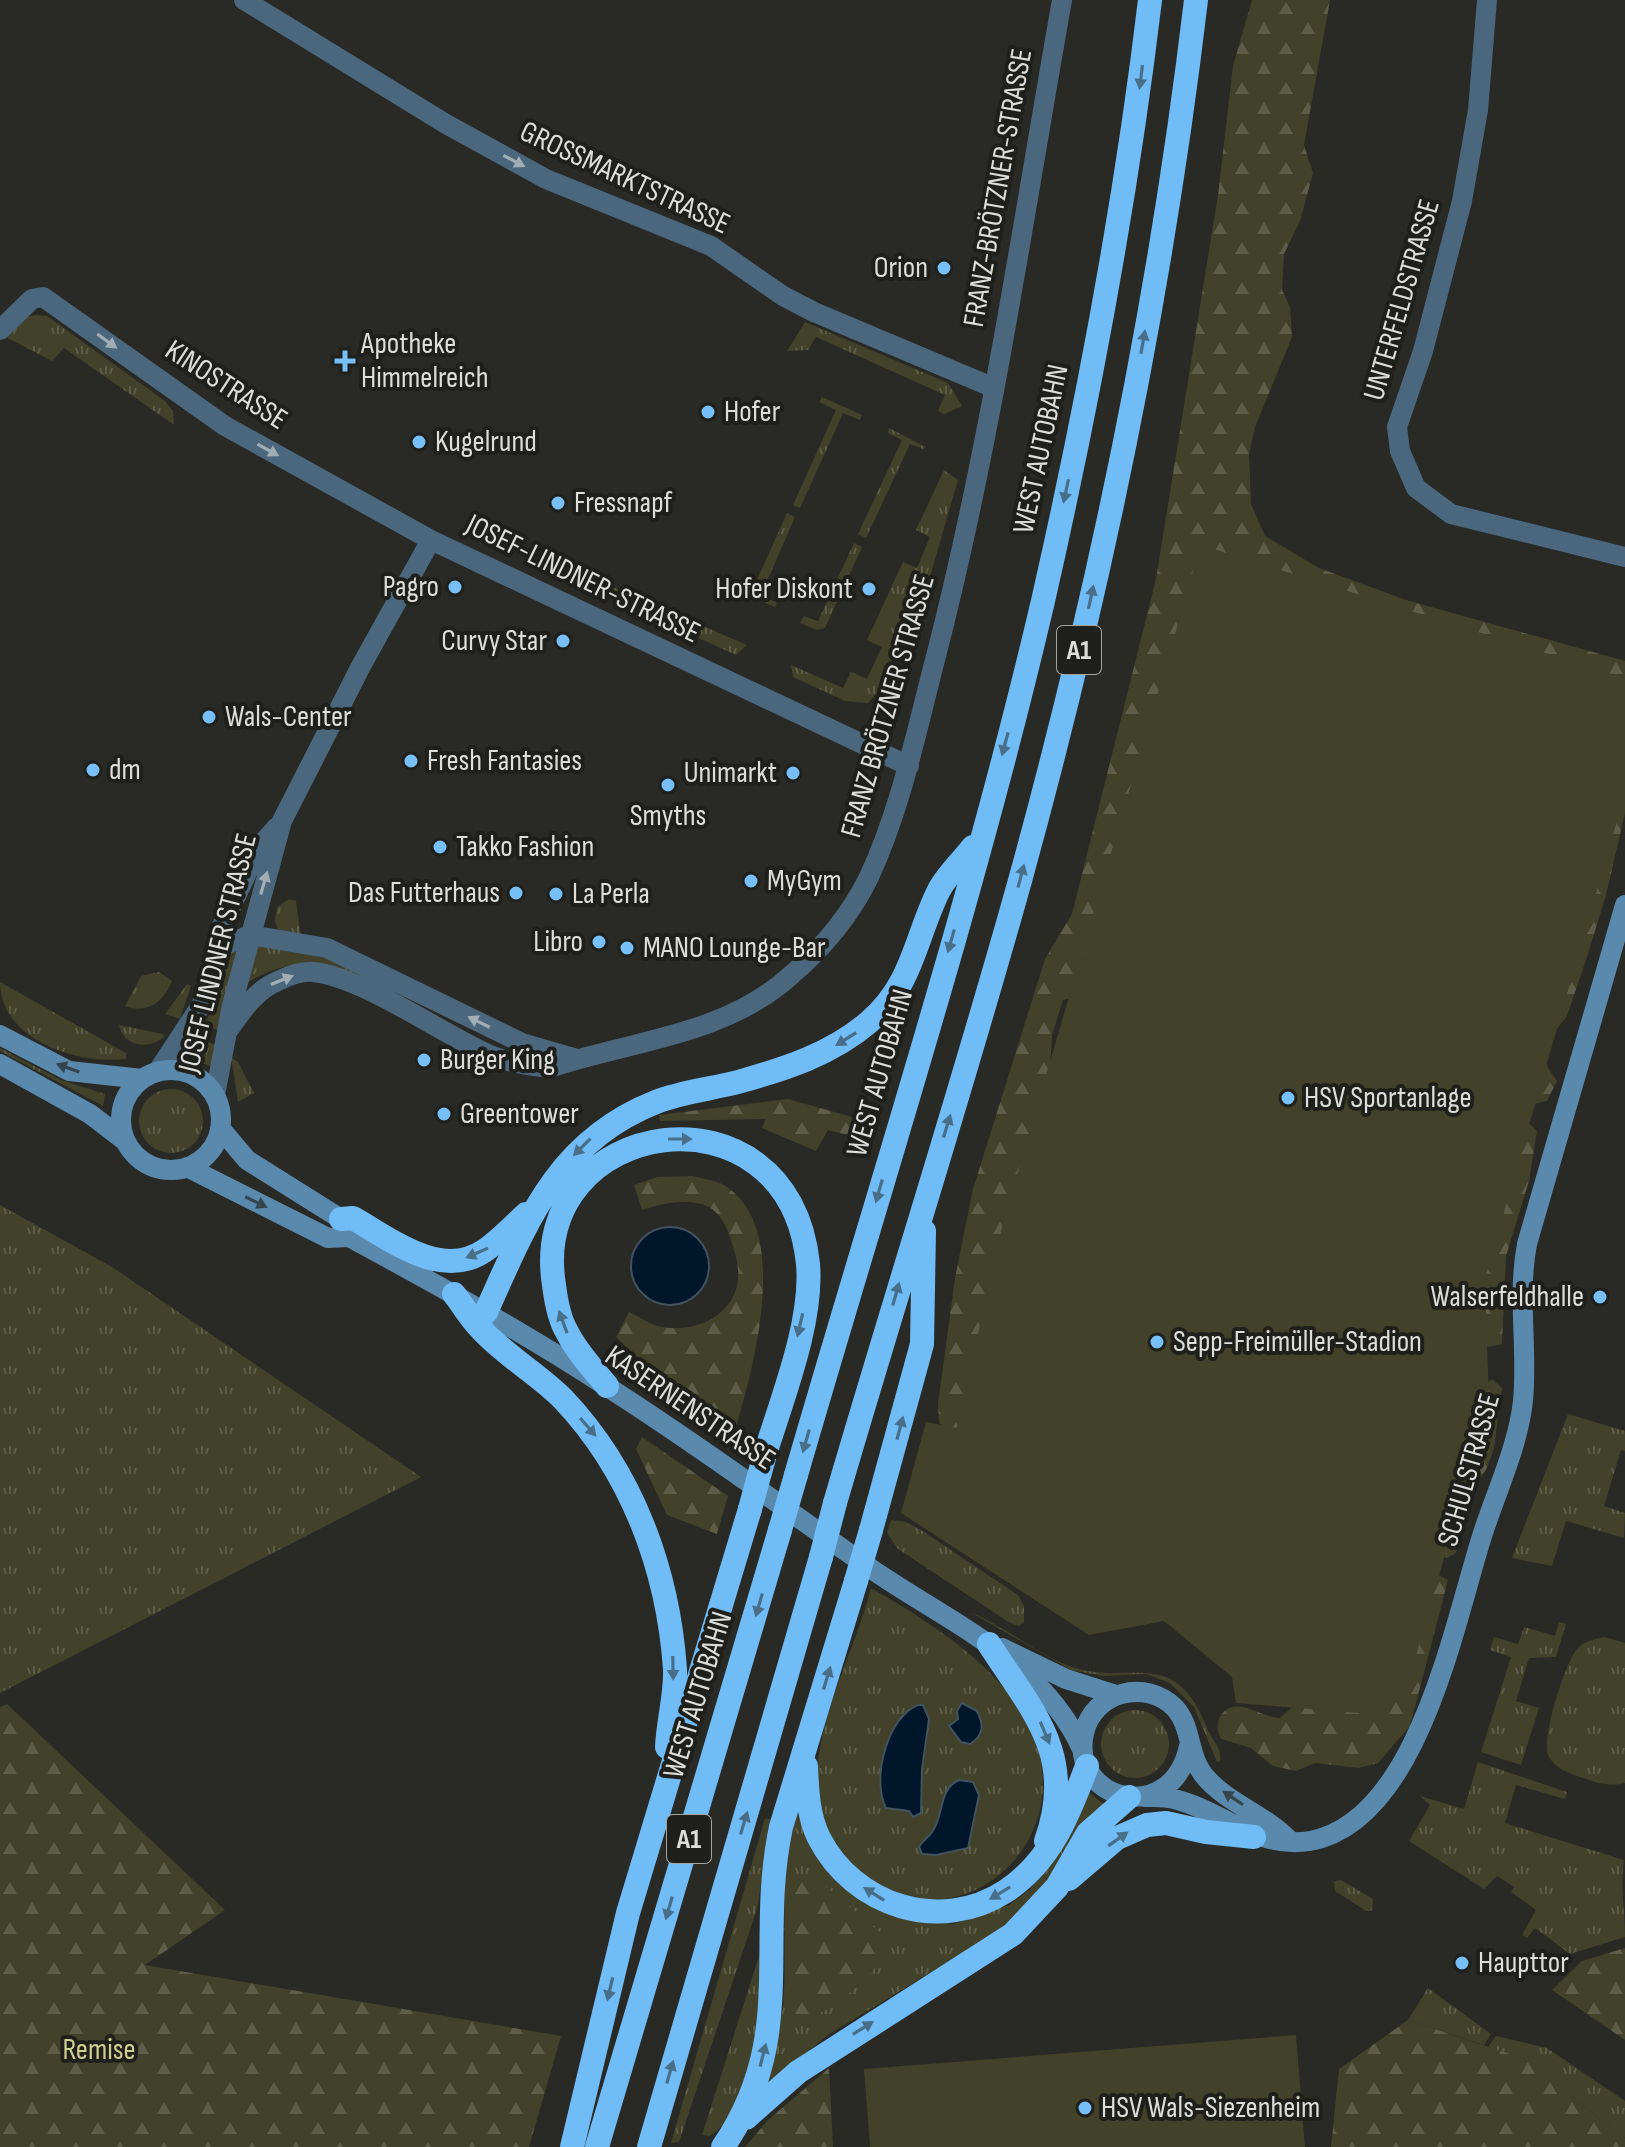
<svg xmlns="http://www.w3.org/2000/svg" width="1625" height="2147" font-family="'Sofia Sans Condensed',sans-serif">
<defs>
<pattern id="grass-tufts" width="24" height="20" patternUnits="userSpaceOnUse" patternTransform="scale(2)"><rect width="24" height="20" fill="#42422a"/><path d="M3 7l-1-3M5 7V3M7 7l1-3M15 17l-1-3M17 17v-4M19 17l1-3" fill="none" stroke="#5d5d48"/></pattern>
<pattern id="forest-firs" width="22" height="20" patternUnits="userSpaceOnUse" patternTransform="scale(2)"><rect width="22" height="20" fill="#42422a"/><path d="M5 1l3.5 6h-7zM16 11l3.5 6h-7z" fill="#5d5d48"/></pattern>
</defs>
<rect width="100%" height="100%" fill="#292925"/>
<path fill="url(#grass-tufts)" d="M36,315L47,316L165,401L173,411L174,425L64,348L52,361L4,336L27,317Z
M805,322L948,383L962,406L944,414L938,411L945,395L816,337L808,350L787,351Z
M822,397L862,415L860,420L843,413L800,508L793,505L836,410L819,402Z
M889,428L926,447L923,449L910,444L866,538L858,534L902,440L888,433Z
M944,470L958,480L931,573L879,690L868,703L845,701L793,677L791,665L843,688L851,672L867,679L882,647L867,640L903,562L917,568L930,537L916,530Z
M787,513L795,517L761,595L777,603L775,607L735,590L737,584L752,591Z
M854,543L862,547L825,628L817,630L800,623L804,616L818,621Z
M583,574L747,645L736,655L580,584Z
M289,899L296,901L301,938L278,930L275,921L277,907Z
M254,944L337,960L392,988C335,968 301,949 245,984Z
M229,950L236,952L218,1030L203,1025L216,1005Z
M159,972L172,981C163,1003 147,1014 125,1006L141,976Z
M0,982L126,1053V1059C78,1065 0,1040 0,982Z
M187,984L191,986L180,1019L165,1014Z
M119,1025L163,1034L164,1037C148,1050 124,1047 119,1025Z
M198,1038L215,1045L213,1068L185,1055Z
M0,1048L61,1080L105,1094L103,1106L0,1051Z
M231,1057L238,1062L254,1093L238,1102Z
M139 1121a32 32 0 1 1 64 0a32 32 0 1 1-64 0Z
M0,1205L112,1267L421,1477L0,1693Z
M1568,1414L1625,1431V1451L1621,1450L1604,1506L1625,1513L1624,1538L1566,1521L1552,1566L1512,1558Z
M891,1520L906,1522L921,1530L1018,1595L1024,1606V1623L1018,1626L1007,1621L898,1549L887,1533Z
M871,1588C923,1618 987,1658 1020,1709C1102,1839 945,1966 850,1861C831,1841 817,1813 817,1785C816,1717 855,1652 871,1588Z
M972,1613C1006,1627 1035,1653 1069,1666C1130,1688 1174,1643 1207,1728C1212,1741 1222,1746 1220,1761L1217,1762L1194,1707L1170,1683L1146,1674L1103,1676L1071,1670Z
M1559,1622L1566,1624L1556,1657L1529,1658L1516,1701L1539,1708L1521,1765L1481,1752L1511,1657L1490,1650L1494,1637L1518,1644L1524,1627L1555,1636Z
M1605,1637L1625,1643V1783C1610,1787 1598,1783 1583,1778C1569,1773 1555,1769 1548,1755C1541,1739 1565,1663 1577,1649C1584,1641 1595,1639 1605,1637Z
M1101 1744a34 34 0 1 1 68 0a34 34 0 1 1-68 0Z
M1478,1762L1567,1792L1565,1799L1516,1785L1505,1823L1624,1860C1620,1887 1625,1910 1625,1937L1570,1954L1535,1928L1527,1938L1522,1935L1536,1910L1511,1892L1514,1887L1497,1876L1484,1889L1409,1841L1430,1805L1420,1796L1464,1809Z
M1088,1792L1108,1807L1047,1883L1000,1930L828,2035L768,2083C767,2073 782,2023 783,2005C789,1939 776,1877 797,1813L804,1830L927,1922L954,1924L1009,1905L1030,1889L1065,1845Z
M765,1818L772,1820L757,1909L679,2142L671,2143Z
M1341,1880L1373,1899L1372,1911H1366L1335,1891L1334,1881Z
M760,1953C761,2000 754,2109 710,2136L702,2135Z
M1428,1988L1491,2034L1484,2045L1408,2020Z
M1496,2036L1547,2048L1625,2101V2138L1522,2058L1488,2047Z"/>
<path fill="url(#forest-firs)" d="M1252,0H1330L1304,145L1313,173L1300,221L1284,254L1282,290L1290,307L1292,337L1255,427L1249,454L1251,504L1265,536L1319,568L1406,600L1625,661V813L1606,895L1587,957L1567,1016L1549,1039L1544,1062L1557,1081L1547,1101L1526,1106L1086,995L1063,1000L1052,1035L1049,1086L990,1416L952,1435L939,1423L938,1404L955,1278L973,1189L1045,959L1072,914L1156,579L1218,195L1233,66Z
M1381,1050L1521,1116L1537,1131L1529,1181L1506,1256L1502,1344L1488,1347L1483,1338Z
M788,1099L852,1117L848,1135L828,1130L816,1151L762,1128L766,1119L660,1121L659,1115Z
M693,1176C702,1179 714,1180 722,1184C794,1224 753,1368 736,1427L651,1370L616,1337L629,1312C638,1316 648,1323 657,1326C688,1334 729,1320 737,1286C741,1271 735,1252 730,1237C726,1226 720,1213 709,1207C688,1197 663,1203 642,1210L634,1185L657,1177Z
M1492,1379L1502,1388L1494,1448L1487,1468L1469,1495L1456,1553L1447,1558L1437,1555L1481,1389Z
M642,1437L728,1496L717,1534L667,1515L636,1449Z
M1439,1575L1448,1580L1410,1726L1378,1763L1359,1768L1315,1763L1296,1771L1273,1766L1251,1748L1221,1739C1217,1731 1216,1722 1221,1715C1236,1694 1261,1718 1280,1718Z
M7,1704L225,1910L145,1965L561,2036L529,2147H0V1707Z
M811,1874L881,1933L889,1948C876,1973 828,2018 800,2019L794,2012L793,1889L800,1876Z
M1625,1948V2040L1552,1990L1582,1961Z
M1408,2020L1522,2058L1625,2138V2147H1331L1339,2069Z
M829,2068L833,2147H745L768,2120Z"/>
<path fill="#42422a" d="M1201,545L1625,678V793L1485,1278L1489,1403L1406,1690L1383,1715L1236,1703L1232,1677L1164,1621L1089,1635L901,1513L926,1422L957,1428L1003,1223Z
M1296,2035L1305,2147H870L864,2069Z"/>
<path fill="#00162a" stroke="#42525f" stroke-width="2" d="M631 1266a39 39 0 1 1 78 0a39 39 0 1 1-78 0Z
M962,1703L977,1711C984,1725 984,1735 970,1744L961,1742L949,1726L958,1719L957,1711Z
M918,1705H923L929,1719L922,1769L921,1813L913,1817L909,1811L886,1808C871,1780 887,1717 918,1705Z
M959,1780L973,1782L979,1795L968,1848L936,1855L922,1854L919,1847C923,1840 928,1838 932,1832C944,1817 938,1789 959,1780Z"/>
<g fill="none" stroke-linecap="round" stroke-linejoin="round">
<path stroke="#4a677e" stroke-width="20" d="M244,0L446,124L546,179L711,246L783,296L814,312L992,387
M1487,0L1478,110L1462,201L1423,351L1397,427L1400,451L1416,488L1451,514L1625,557
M0,330L32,299L43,297L225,426L431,540L909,766
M214,961L225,945L250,935L327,948L522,1043L574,1058
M227,1032C241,1013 254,991 278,981C288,976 302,971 313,972C363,977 442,1034 490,1055C509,1063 529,1066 549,1068C629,1041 723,1036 789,977C822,949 850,916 869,877C901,808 916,733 935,660C991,444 1023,220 1062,0
M158,1071L202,1004L221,928L259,847L277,827
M215,1095L232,1005L282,821L361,666L431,540"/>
<path stroke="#5a89ae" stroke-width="20" d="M0,1035L69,1071L142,1079
M0,1064L90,1114L124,1140
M121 1120a50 50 0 1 1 100 0a50 50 0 1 1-100 0Z
M220,1128L247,1160L341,1219L348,1233
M187,1167L328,1238L349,1237C436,1284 523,1332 606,1386C696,1443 782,1507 870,1568C946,1621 1042,1660 1082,1749
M1002,1648L1066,1679L1116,1695
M1189,1746C1172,1828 1069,1801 1084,1733C1093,1692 1146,1678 1175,1708C1193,1728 1187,1758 1207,1779C1230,1804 1265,1815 1289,1840
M1144,1797C1153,1797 1164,1796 1174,1799C1221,1810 1257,1850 1310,1841C1419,1821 1454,1622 1483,1533C1497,1490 1518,1446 1523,1401C1528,1348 1517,1297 1527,1244L1625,905"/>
<path stroke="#70bcf6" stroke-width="24" d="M341,1219L353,1218C390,1239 441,1280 484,1251C499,1241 513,1226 526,1214
M454,1294C463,1305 470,1318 480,1328C504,1355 537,1373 563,1399C632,1472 668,1569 675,1669C676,1694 668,1722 667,1747
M486,1312C527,1221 557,1141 656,1102C681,1092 711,1089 738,1082C785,1069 832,1054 869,1022C913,985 915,938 939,890C947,875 962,861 973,847
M607,1386C593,1369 577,1352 567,1332C559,1319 556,1301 554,1285C527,1116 789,1075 808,1264C813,1322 782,1399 765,1454
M796,1475C880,1185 974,896 1043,601C1088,403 1126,202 1150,0
M835,1503C896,1294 963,1086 1021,877C1100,590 1161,296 1196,0
M871,1530L922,1344L924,1231
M989,1644C1032,1711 1077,1755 1046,1841
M806,1766C807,1791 808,1816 819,1838C854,1906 940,1934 1006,1891C1051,1861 1069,1814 1087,1766
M1069,1879L1117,1838L1147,1825L1166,1823L1206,1832L1254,1837
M746,2118L798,2072L1013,1934L1057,1887L1088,1833L1129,1797
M572,2147L628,1913L750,1509
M597,2147L780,1530
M649,2147L821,1557
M723,2147C798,2037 756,1945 781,1827L856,1581"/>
<path stroke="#70bcf6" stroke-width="24" d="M750,1509L765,1454
M780,1530L796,1475
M821,1557L835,1503
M856,1581L871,1530"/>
</g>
<defs><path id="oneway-solid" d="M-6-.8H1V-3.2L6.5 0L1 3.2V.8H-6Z" transform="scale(2)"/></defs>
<g fill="#486e88">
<use href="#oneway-solid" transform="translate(1141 77) rotate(97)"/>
<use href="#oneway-solid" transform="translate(1143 342) rotate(-80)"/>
<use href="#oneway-solid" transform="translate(1066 491) rotate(102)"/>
<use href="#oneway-solid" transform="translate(1091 597) rotate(-78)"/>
<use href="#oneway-solid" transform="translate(1005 744) rotate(105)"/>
<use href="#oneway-solid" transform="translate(1021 876) rotate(-75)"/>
<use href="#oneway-solid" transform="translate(951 941) rotate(106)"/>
<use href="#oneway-solid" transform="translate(846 1039) rotate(148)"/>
<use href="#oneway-solid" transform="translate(947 1126) rotate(-73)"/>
<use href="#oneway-solid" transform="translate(680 1139)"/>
<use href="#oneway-solid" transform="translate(582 1147) rotate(135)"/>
<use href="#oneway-solid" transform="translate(879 1191) rotate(106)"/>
<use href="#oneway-solid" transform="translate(477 1253) rotate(156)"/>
<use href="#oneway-solid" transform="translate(896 1294) rotate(-74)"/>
<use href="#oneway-solid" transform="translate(563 1322) rotate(-110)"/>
<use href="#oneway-solid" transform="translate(800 1325) rotate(103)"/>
<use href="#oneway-solid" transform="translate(588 1427) rotate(49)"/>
<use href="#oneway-solid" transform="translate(900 1428) rotate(-75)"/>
<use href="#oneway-solid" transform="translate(806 1441) rotate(106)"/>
<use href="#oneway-solid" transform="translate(759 1605) rotate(106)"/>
<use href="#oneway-solid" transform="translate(673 1668) rotate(89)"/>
<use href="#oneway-solid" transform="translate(827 1678) rotate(-73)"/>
<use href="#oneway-solid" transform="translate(1045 1733) rotate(67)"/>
<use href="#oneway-solid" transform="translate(744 1823) rotate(-73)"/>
<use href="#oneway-solid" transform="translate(1118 1839) rotate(-35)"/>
<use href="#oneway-solid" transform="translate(1000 1893) rotate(149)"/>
<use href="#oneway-solid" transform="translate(874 1894) rotate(-148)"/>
<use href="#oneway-solid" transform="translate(669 1908) rotate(106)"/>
<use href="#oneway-solid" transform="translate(610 1989) rotate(103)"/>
<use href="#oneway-solid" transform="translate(863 2028) rotate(-32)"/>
<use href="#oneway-solid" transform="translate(763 2055) rotate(-76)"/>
<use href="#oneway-solid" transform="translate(670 2072) rotate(-74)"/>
</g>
<g fill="#a2aeb6">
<use href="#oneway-solid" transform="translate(514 161) rotate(28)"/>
<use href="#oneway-solid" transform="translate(107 341) rotate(36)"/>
<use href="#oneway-solid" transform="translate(268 450) rotate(29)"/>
<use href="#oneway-solid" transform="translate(264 883) rotate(-74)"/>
<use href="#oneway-solid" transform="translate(282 980) rotate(-22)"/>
<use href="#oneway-solid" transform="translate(479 1022) rotate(-154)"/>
</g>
<g fill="#34454e">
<use href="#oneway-solid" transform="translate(68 1068) rotate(-160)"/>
<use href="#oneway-solid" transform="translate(256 1202) rotate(26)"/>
<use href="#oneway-solid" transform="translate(1233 1798) rotate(-146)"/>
</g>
<g fill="#77bff7" stroke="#1f201b" stroke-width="3">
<circle cx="944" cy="268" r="8"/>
<path d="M341 349h8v8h8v8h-8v8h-8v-8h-8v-8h8z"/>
<circle cx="708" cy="412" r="8"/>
<circle cx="419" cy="442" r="8"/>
<circle cx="558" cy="503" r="8"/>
<circle cx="455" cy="587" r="8"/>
<circle cx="869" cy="589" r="8"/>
<circle cx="563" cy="641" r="8"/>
<circle cx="209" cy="717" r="8"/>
<circle cx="411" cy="761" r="8"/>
<circle cx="93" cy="770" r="8"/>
<circle cx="793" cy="773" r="8"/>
<circle cx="668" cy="785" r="8"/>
<circle cx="440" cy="847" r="8"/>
<circle cx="751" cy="881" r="8"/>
<circle cx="516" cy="893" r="8"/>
<circle cx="556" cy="894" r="8"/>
<circle cx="599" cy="942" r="8"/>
<circle cx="627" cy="948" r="8"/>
<circle cx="424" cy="1060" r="8"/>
<circle cx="1288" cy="1098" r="8"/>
<circle cx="444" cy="1114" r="8"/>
<circle cx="1600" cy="1297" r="8"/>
<circle cx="1157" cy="1342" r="8"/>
<circle cx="1462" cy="1963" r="8"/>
<circle cx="1085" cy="2108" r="8"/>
</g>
<g text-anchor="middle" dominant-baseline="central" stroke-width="8" stroke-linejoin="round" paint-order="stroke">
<g fill="#1f201b" stroke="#a4a5a1" stroke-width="2">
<rect x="1057" y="626" width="44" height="48" rx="6"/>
<rect x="667" y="1815" width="44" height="48" rx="6"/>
</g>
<g font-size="28" font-weight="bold" fill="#dddedb">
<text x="1079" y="650">A1</text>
<text x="689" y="1839">A1</text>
</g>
<g font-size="30" fill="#dddedb" stroke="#1f201b">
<text transform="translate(625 178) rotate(25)">GROSSMARKTSTRASSE</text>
<text transform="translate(998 188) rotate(-80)">FRANZ-BRÖTZNER-STRASSE</text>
<text transform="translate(1402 300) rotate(-74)">UNTERFELDSTRASSE</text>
<text transform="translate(226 385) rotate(33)">KINOSTRASSE</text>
<text transform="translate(1041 449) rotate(-78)">WEST AUTOBAHN</text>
<text transform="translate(583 579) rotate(26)">JOSEF-LINDNER-STRASSE</text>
<text transform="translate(888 706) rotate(-74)">FRANZ BRÖTZNER STRASSE</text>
<text transform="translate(218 953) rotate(-76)">JOSEF LINDNER STRASSE</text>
<text transform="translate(880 1073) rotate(-74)">WEST AUTOBAHN</text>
<text transform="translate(690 1408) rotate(34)">KASERNENSTRASSE</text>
<text transform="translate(1469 1470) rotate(-74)">SCHULSTRASSE</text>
<text transform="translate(698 1695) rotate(-73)">WEST AUTOBAHN</text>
</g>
<g font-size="30" fill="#dddedb" stroke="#1f201b" text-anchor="start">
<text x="928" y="268" text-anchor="end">Orion</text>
<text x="361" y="344">Apotheke<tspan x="361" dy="34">Himmelreich</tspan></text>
<text x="724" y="412">Hofer</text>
<text x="435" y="442">Kugelrund</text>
<text x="574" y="503">Fressnapf</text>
<text x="439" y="587" text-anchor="end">Pagro</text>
<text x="853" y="589" text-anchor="end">Hofer Diskont</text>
<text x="547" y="641" text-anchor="end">Curvy Star</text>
<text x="225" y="717">Wals-Center</text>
<text x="427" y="761">Fresh Fantasies</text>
<text x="109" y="770">dm</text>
<text x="777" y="773" text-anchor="end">Unimarkt</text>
<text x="668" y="816" text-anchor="middle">Smyths</text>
<text x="456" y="847">Takko Fashion</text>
<text x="767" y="881">MyGym</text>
<text x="500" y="893" text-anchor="end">Das Futterhaus</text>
<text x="572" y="894">La Perla</text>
<text x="583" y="942" text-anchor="end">Libro</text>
<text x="643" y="948">MANO Lounge-Bar</text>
<text x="440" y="1060">Burger King</text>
<text x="1304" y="1098">HSV Sportanlage</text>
<text x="460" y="1114">Greentower</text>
<text x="1584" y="1297" text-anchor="end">Walserfeldhalle</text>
<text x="1173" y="1342">Sepp-Freimüller-Stadion</text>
<text x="1478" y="1963">Haupttor</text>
<text x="1101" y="2108">HSV Wals-Siezenheim</text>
</g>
<g font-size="30" fill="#cfcf8f" stroke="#1f201b">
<text x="99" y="2050">Remise</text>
</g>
</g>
</svg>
